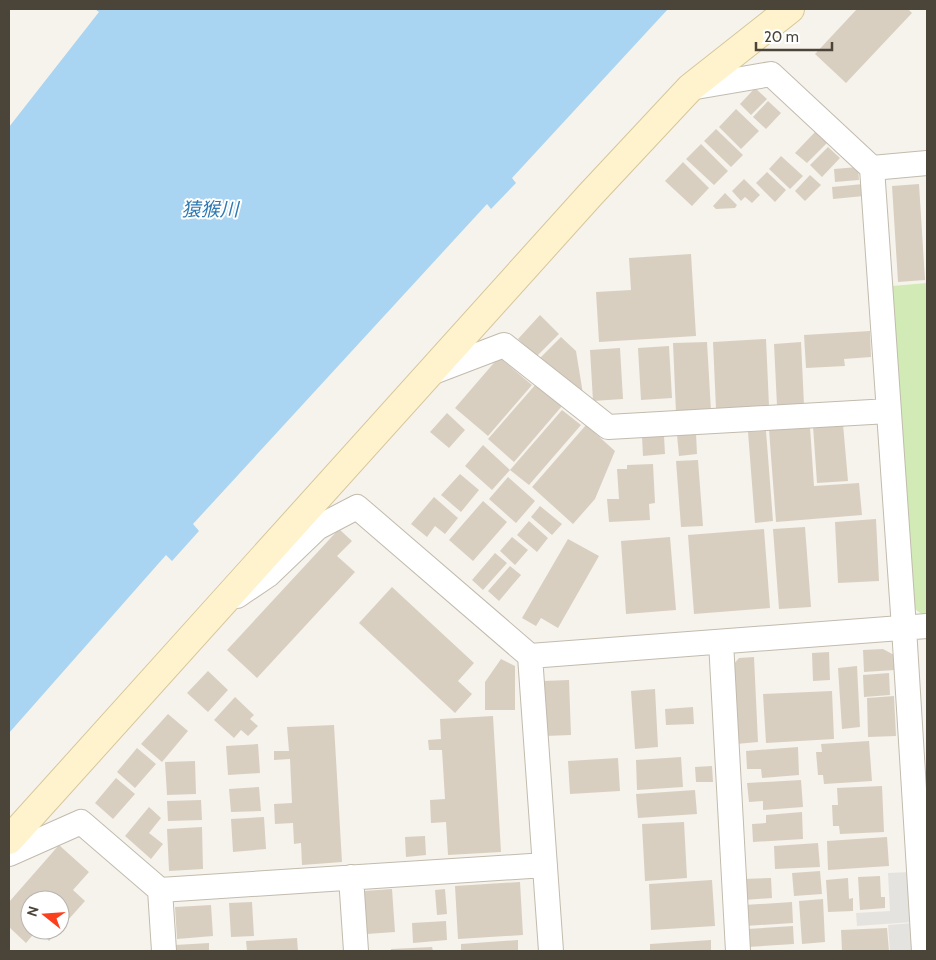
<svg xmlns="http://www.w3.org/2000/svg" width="936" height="960" font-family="Cabin,'Noto Sans JP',sans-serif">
<rect width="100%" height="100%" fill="#f6f3ec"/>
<path fill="#d2eab5" d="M927,283V616L926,617L912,607L892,286Z"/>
<path fill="#e5e3e0" d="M910,872L913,922L857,926L856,913L890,911L888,873Z
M913,923L915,951H890L888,925Z"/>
<path fill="#a9d4f2" d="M95,9H668L512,178L516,183L491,209L487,204L193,524L199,531L172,561L166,555L9,733V127L99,12Z"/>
<path fill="#d8cfc1" d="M857,9H908L912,13L846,83L815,54Z
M755,88L767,99L751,115L740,104Z
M768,101L781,113L766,129L753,117Z
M736,109L759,131L741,149L719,127Z
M716,129L743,155L731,167L704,141Z
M815,132L827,143L807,163L795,153Z
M701,144L728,171L714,185L686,159Z
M828,147L840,158L822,177L810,165Z
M781,156L803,176L790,189L769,169Z
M683,162L709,188L692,206L665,181Z
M858,167L859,180L835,182L834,169Z
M767,172L786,190L775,202L756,183Z
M810,175L821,185L805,201L795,191Z
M744,179L760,195L752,203L745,197L741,201L732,191Z
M863,184L864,196L833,199L832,187Z
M919,184L925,280L898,282L892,186Z
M725,193L737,205L735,208L716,209L713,206Z
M691,254L696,336L599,342L596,292L631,290L629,258Z
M540,315L559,334L536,357L518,339Z
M870,331L871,357L844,359L845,366L806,368L804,335Z
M561,337L576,351L583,394L539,359Z
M766,339L769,406L716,409L713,342Z
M707,342L711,411L676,413L673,343Z
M801,342L804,405L777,406L774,344Z
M669,346L672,398L641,400L638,348Z
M620,348L623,399L593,401L590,350Z
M499,357L532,385L488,436L455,408Z
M536,384L562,406L514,462L488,439Z
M562,410L581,425L529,485L510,470L492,490L465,466L483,445L510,470Z
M447,413L465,430L449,448L430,432Z
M843,424L848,481L817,483L813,426Z
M586,425L615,451L595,499L573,524L532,487Z
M810,427L814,486L859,483L862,515L776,522L769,430Z
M766,431L773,521L755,523L748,432Z
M696,433L697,454L679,456L677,435Z
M664,436L665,454L643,456L642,437Z
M698,460L703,526L681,527L676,461Z
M653,464L655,503L649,504L650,520L609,522L607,499H619L617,469H627V465Z
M460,474L479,490L461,512L441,495Z
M508,477L535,501L516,523L489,499Z
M434,497L458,518L445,534L435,526L427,537L411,524Z
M483,501L507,522L473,561L449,540Z
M540,506L562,524L552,535L531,517Z
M876,519L879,581L838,583L835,522Z
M529,521L548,538L537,552L517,535Z
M805,527L811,607L779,609L773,529Z
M339,529L352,541L337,556L355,572L257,678L227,650Z
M764,529L770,608L694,614L688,535Z
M512,537L528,550L515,565L500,551Z
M670,537L676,610L626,614L621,541Z
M568,539L599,556L558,628L541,618L536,626L522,618Z
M495,553L507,563L483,590L472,580Z
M510,566L521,575L499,601L488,591Z
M392,587L474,663L458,681L472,694L455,713L359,623Z
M883,649L894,655L895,670L864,672L863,650Z
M829,652L830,680L813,681L812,653Z
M754,657L758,742L736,744L732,666L739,658Z
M501,659L515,666V710H485V682Z
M857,666L860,727L842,729L838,668Z
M208,671L228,690L208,712L187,693Z
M889,673L890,695L864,697L863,675Z
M569,680L571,735L545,736L543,681Z
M655,689L658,747L635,749L631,691Z
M832,691L834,739L766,743L763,694Z
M894,696L896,736L868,737L867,698Z
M235,697L254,715L250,719L258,726L248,736L241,730L234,738L214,720Z
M693,707L694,724L666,725L665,709Z
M168,714L188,731L162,762L141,744Z
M493,716L501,852L448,855L446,822L431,823L430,800L445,799L442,750H429L428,740L441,739L440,719Z
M334,725L342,862L302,865L301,843L294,844L293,823L275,824L274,804L292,803L290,759L274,760V751H289L287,727Z
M869,741L872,781L824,784L823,775H818L816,752H822L821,744Z
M258,744L260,773L228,775L226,746Z
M798,747L799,775L762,778L761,769H747L746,751Z
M137,748L156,764L135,788L117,772Z
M681,757L683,787L637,790L636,760Z
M618,758L620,791L570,794L568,761Z
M195,761L196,794L167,795L165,762Z
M712,766L713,782H696L695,767Z
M116,778L135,794L113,819L95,803Z
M801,780L803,807L763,810V801L749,802L747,783Z
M882,786L884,832L840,834L839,826H833L832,805H838L837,788Z
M259,787L261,811L231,812L229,789Z
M695,790L697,814L638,818L636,794Z
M201,800L202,820L168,821L167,801Z
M149,807L161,818L149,833L163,844L151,859L125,836Z
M802,812L803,839L753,842L752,824L766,823V815Z
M264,817L266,849L233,852L231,819Z
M684,822L687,878L645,881L642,824Z
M202,827L203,869L169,871L167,829Z
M425,836L426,855L406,857L405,837Z
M887,837L889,866L828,870L827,841Z
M818,843L820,867L775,869L774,846Z
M59,845L89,872L73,890L85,901L60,929V900H30V930H59L49,941L37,930L26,943L9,927V902Z
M820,871L822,894L794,896L792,873Z
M880,876L881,897H885V908L860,910L858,877Z
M771,878L772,898L744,900L743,879Z
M848,878L849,899L853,898V911L828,912L826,880Z
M712,880L715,926L651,930L649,884Z
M520,882L523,935L458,939L455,886Z
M392,889L395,932L367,934L364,891Z
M445,889L447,914L437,915L435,890Z
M823,899L825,942L802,944L799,901Z
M252,902L254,936L231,937L229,903Z
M792,902L793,923L745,926L744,905Z
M211,905L213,936L177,939L175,907Z
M446,921L447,940L413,943L412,923Z
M793,926L794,944L748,947L747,929Z
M887,928L889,951H842L841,930Z
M297,938L298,951H247L246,941Z
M518,940V951H461V944Z
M711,940V951H650V944Z
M209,943V951H176L175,945Z
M432,947L433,951H391V949Z"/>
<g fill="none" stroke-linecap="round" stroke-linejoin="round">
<defs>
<path id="street" d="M690,88L771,74L872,168L904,628L924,951
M872,168L927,163
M428,374L504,345L608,427L889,411
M237,596L268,575L317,528L357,507L530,656L927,626
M721,642L738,951
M530,656L551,951
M9,854L81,822L160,890L164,951
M351,877L356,951
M160,890L545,865"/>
<path id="secondary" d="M9,840L590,195L690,88L790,9"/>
</defs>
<use href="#street" stroke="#c2bbae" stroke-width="26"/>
<use href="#secondary" stroke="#d6c79b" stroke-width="30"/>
<use href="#street" stroke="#fff" stroke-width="24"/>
<use href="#secondary" stroke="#fff3cd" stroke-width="28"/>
</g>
<g text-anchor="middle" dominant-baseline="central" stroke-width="4" stroke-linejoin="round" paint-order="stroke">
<g font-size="19" font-style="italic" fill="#2e7ab2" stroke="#fff">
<text x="210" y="209">猿猴川</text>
</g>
</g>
<rect width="936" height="960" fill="none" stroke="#4b4439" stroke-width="20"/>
<g transform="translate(45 915) rotate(287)"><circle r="24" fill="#ffffff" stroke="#b7b4b0"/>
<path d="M0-4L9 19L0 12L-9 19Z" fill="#fc3f1d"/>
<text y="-8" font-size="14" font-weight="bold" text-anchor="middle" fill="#4b4439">N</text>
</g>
<path d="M756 42v8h76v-8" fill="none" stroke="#4b4439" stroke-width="2.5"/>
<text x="764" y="42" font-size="15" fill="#4b4439" stroke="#ffffff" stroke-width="4" paint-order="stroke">20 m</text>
</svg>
